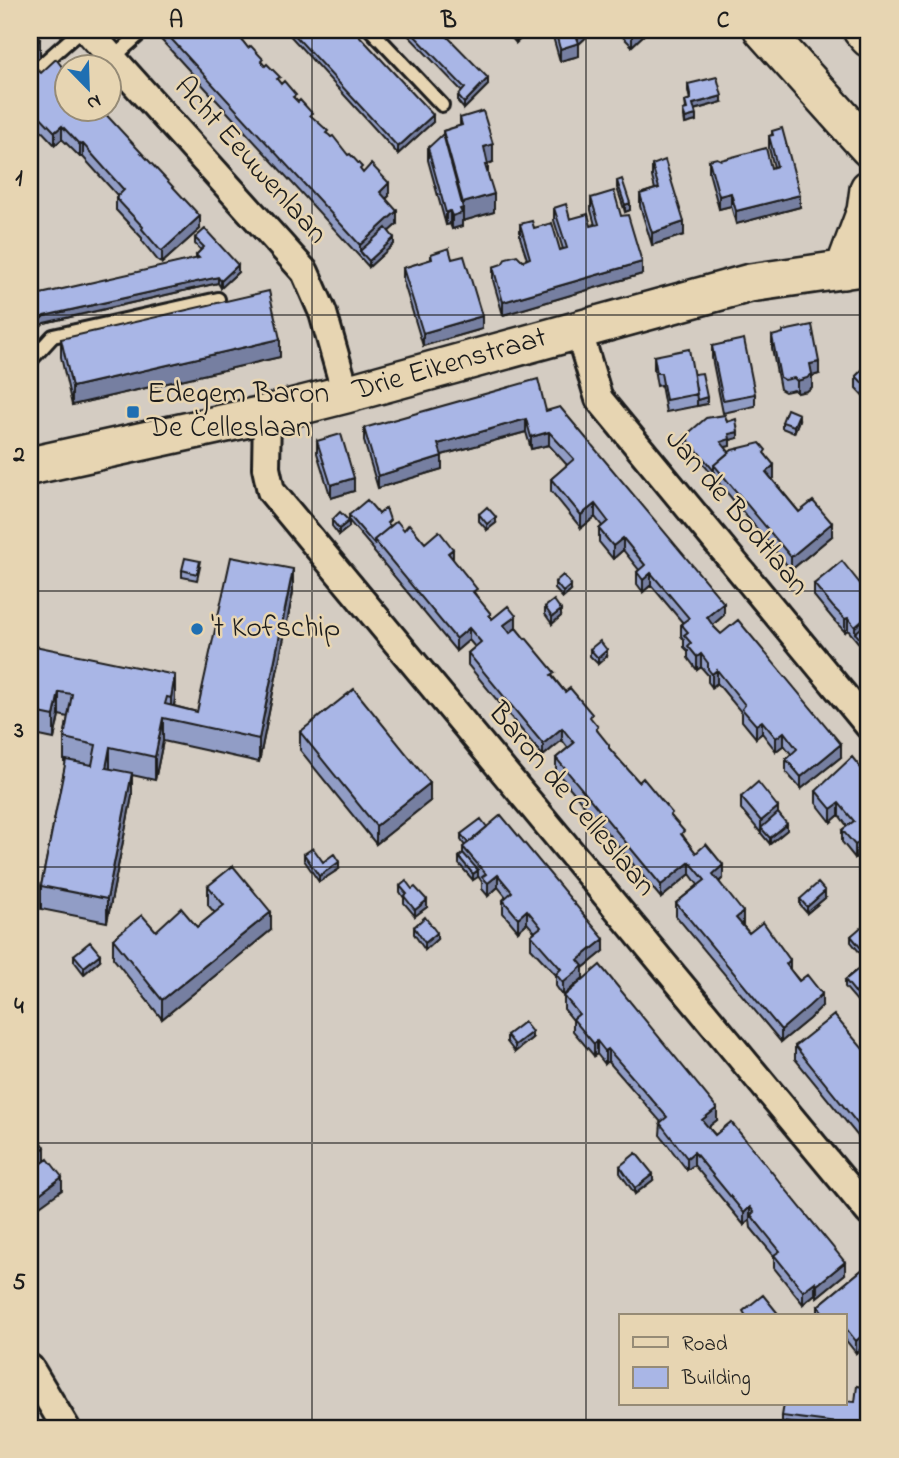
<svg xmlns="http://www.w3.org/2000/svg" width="899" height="1458" font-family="'Indie Flower',sans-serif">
<rect width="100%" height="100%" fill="#d4ccc2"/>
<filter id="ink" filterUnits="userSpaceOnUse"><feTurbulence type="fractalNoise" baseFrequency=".0143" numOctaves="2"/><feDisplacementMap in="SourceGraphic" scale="14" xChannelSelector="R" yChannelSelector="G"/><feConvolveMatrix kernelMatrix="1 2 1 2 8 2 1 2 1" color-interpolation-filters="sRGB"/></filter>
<g filter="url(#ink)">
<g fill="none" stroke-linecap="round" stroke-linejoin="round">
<defs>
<path id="lane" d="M371,30L442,105
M113,58L144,30
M30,75L81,30
M30,361L53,336L218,299"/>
<path id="street" d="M87,30L305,272L323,313L346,394
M578,329L599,399L869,726
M267,414L266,468L271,491L869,1212
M30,1368L66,1428"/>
<path id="secondary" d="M763,30L869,148
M862,30L869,38
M844,270L866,211L869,189
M30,466L267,414L346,394L750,283L869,266"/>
</defs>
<use href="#lane" stroke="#1c1c1c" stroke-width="18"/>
<use href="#street" stroke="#1c1c1c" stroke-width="32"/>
<use href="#secondary" stroke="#1c1c1c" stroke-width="42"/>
<use href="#lane" stroke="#e7d5b2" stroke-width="12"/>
<use href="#street" stroke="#e7d5b2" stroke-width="26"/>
<use href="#secondary" stroke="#e7d5b2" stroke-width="37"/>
</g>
<path fill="#919dc6" stroke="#1c1c1c" stroke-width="2" d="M155,30H234L248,48L362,172L389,196L386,199L397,224L389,231L394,244L369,267L155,33Z
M285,30H354L433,122L398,154Z
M403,30H441L488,85L464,109L458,102V96L462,91Z
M505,30H530L516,43Z
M551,30H594L579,44V56L560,61Z
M616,30H649L632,46Z
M30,69L66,108L200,229L162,263L159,262L142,241V238L116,210V198L118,196L83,157H80L62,139L55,145L37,126L31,131L30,129Z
M688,84L722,102L694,110L696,121L685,124L683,110L686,109L685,101L690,100L688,91Z
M460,118L493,162L488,164V174L494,212L463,221V220L462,221V226L452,229L450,224L446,225L428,160V148L443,137V131L460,126Z
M772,131L800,207L736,224L731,206L719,209L709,172V160L771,168L774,167L769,148V136L772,135Z
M652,165L684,235L652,245L640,206V194L655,189L652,177Z
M617,181L630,210L625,212L617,188Z
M591,198L621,216L642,274L503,315L493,280V267L527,259L520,237V224L534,228L560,250L563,249L554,220V208L570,219L591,226L595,225L591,210Z
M195,238L238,272L221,288L218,283L44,323L30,298L196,259V255L201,250L195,244Z
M431,254L452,259L482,329L423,346L403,280V268L431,260Z
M772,336L819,374L812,376V387L807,391L797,393L794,390L785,392L780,389L772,348Z
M61,339L280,357L72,405L61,357Z
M712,346L755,394V406L723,413L712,358Z
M654,356L694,374L707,404L666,412L661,385L657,386L654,369Z
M869,363V402L856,388V376Z
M546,411L724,615L713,625L714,627L841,757L801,789L786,772V759L791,754L784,745L776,751L762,733L756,738L742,721V713L717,683L712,687L708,682V675L701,667L697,670L688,658V651L684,647V640L681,636V624L683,623L651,585L643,592L637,584V572L639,570L623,550L613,559L599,542V529L602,526L595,517L581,528L551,491V479L567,465L549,445L531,449L526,432L442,455V469L378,488L364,441V428Z
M799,420L794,433L782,428V422Z
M727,422L738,438L730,440V446L725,447L729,452L766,455L774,478L772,479L799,512L832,536L791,570L685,442V436Z
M317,441L354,491L331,498L317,453Z
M869,501V522L862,514V508Z
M479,514L496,523L487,530L479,521Z
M349,515L404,530L453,560L491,618L516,628L565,692L592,720L598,732L609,749L639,782L672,817L684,837L696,853L723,878L719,882L743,924L742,925L749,933L790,970L822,1006L809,1019L781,1042L676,916V903L698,885L690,874L661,898L556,771V758L568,748L562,740L543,756L468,665V653L475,647L469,640L456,651L374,552V550L349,521Z
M332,520L349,527L339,535L332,526Z
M200,567L197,580L182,577V570Z
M555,582L571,591L563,598L555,589Z
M814,584L869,595L862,647L848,630L845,632L833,619L814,596Z
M293,592L259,762L163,741L155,780L132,775V796L107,922L41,909V886L66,762H64V738L68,717L59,715L54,739L30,734V645L175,699L174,706L197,712Z
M545,607L561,616L552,624L545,614Z
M869,643V667L864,660V648Z
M590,649L607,656L598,664L590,656Z
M300,732L430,801L376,844L300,750Z
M869,778V860L863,852L855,858L842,842V830L847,826L839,815L831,822L816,803V791Z
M741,797L778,813L787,830L770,844L741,809Z
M487,827L604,951L583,968V978L563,996L556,986V975L531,948V935L535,932L527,923L518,931L503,913V900L506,897L498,887L488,896L482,889V882L478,876L473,880L459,864V857L463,853V847L465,846L461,840V834Z
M304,854L323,862L339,869L319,882L304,860Z
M208,886L271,930L162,1019L113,958V939L156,931L197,927L215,913L208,905Z
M400,886L427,907L415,916L404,903V898L400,892Z
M825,898L807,913L800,905V899Z
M869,922V964L851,942V936Z
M414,927L437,939L425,950L414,934Z
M74,955L100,960L84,974L74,961Z
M869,965L863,1008L845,987V980Z
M564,996L717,1120L708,1127L845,1274L817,1297L815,1294L803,1304L774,1268V1256L751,1228L750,1220L744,1225L694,1165L687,1170L660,1135L661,1122L608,1061L605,1064L597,1054L594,1056L573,1031V1020L564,1009Z
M507,1035L532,1038L515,1052L507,1042Z
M795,1046L869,1056V1150L795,1059Z
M620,1166L653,1180L635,1194L620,1173Z
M869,1264V1346L867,1344L856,1353L845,1339V1316H818V1306Z
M869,1388V1428H831L782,1422V1416L855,1402Z"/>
<path fill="#767fa1" stroke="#1c1c1c" stroke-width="2" d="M523,30H530L516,43V36Z
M581,30H594L579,44V56L560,61V49L578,43V33Z
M637,30H649L632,46V34Z
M40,39V57L30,66V48Z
M488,78V85L464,109V103Z
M722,96V102L693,110V104Z
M37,113V126L31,131V118Z
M433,115V122L398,154V147Z
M696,115V121L685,124V118Z
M62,126V139L55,145V132Z
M83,144V157H80V145Z
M493,144V162L484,165V147Z
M389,183V196L380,204V192Z
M731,193V206L719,209V196Z
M494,194V212L463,221V203Z
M800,195V207L736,224V211Z
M630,203V210L625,212V205Z
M463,208V220L462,221V226L452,229V216L460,209Z
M397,211V224L363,255L360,251V245Z
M450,211V224L446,225V213Z
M200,216V229L162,263V251Z
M684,222V235L652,245V233Z
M394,238V244L369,267V261Z
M642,262V274L503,315V302Z
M238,265V272L221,288V281Z
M218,277V283L44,323L30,335V329L44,316Z
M482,316V329L423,346V333Z
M280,339V357L72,405V387Z
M819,362V374L812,376V387L807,391L797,393V381L810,364Z
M707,397V404L697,406V400Z
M799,414V420L794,433V426Z
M526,419V432L438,456V444Z
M549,432V445L531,449V437Z
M738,432V438L730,440V446L721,448V442L729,434Z
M442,456V469L378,488V476Z
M774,465V478L766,484V472Z
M354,478V491L331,498V485Z
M595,504V517L581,528V515Z
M496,517V523L487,530V524Z
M349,521V527L339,535V529Z
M832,523V536L791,570V557Z
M623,538V550L613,559V546Z
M453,549V561L448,553Z
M293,569V592L259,762V739Z
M651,573V585L643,592V580Z
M571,585V591L563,598V592Z
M724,603V615L707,630V617Z
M561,610V616L552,624V617Z
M869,615V628L855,633V627Z
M516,616V628L504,638V625Z
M848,618V630L845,632V619Z
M469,628V640L456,651V639Z
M869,635V641L862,647V641Z
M607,650V656L598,664V658Z
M701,654V667L697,670V657Z
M717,670V683L712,687V674Z
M175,675V699L171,721V698Z
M59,692V715L54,739V716Z
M163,718V741L155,780V757Z
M762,721V733L756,738V725Z
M562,728V740L543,756V744Z
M784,732V745L776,751V738Z
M841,744V757L801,789V777Z
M110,747V771L106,768Z
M132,773V796L107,922V899Z
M430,783V801L376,844V826Z
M839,803V815L831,822V809Z
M778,807V820L761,828V834V821Z
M787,824V830L770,844V838Z
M863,840V852L855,858V845Z
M339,862V869L319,882V876Z
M690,862V874L661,898V885Z
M723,865V878L713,887V874Z
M478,870V877L473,880V874Z
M498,875V887L488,896V883Z
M825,891V898L807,913V907Z
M427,900V907L415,916V910Z
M527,910V923L518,931V918Z
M271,912V930L162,1019V1000Z
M743,912V924L736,930V918Z
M437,933V939L425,950V943Z
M604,939V951L583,968V978L563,996V983L578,960Z
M100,954V960L84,974V967Z
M790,960V973L786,964Z
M822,994V1006L809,1019L781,1042V1030Z
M869,997V1003L863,1008V1002Z
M532,1032V1038L515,1052V1045Z
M597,1041V1054L594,1056V1044Z
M608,1049V1061L605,1064V1051Z
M717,1108V1120L702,1132V1120Z
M45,1147V1165L30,1176V1158Z
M694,1152V1165L687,1170V1158Z
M653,1174V1180L635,1194V1188Z
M62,1177V1190L30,1213V1201Z
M750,1207V1220L744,1225V1213Z
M845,1262V1274L817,1297V1285Z
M815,1282V1294L803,1304V1291Z
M867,1331V1344L856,1353V1341Z"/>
<path fill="#a9b6e6" stroke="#1c1c1c" stroke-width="2" d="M30,30H32L40,39L30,48Z
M163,30H234L248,48L251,46L263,59L261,61L265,66L267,64L280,77L277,79L281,84L284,81L296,95L293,97L298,102L300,100L312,113L310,115L328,131L326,133L329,135L331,137L333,136L348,155L350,154L362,167L360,169L363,173L371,164L389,183L380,192L397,211L360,245Z
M290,30H354L433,115L398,147Z
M409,30H441L488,78L464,103L458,96L465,88Z
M511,30H523L516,36Z
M555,30H574L579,43L560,49Z
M628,30H637L632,34Z
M56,59L66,72L63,75L66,79V108H100L200,216L162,251L159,249L142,229L143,227L116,198L124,190L83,144L80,145L62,126L55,132L37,113L31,118L30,117V69L33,66L41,73Z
M717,77L722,96L693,104L696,115L685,118L683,110L687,109L685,101L691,99L688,84Z
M483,111L493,144L484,147L488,165H485L494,194L463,203L443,131L462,125L460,118Z
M782,128L800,195L736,211L731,193L719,196L709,160L717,158L721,160L766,148L771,168L777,166L769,136L773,135L772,131Z
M443,134L463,208L460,209L462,213L452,216L450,211L446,213L428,148Z
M665,160L684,222L652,233L640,194L659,188L652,165Z
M622,179L630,203L625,205L617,181Z
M614,191L621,216L628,215L642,262L503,302L493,267L502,264L506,258L517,255L523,261L530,258L520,224L532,221L534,228L552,223L560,250L567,248L554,208L566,204L570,219L588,214L591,226L599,224L591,198Z
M386,228L394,238L369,261L360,251Z
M205,229L238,265L221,281L218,277L44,316L30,329V298L32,296L199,258L196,255L204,247L195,238Z
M449,248L452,259L464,256L482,316L423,333L403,268L432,259L431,254Z
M269,291L280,339L72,387L61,339Z
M812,325L819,362L810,364L812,374L807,378L797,381L794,378L785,380L780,377L772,336L783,333V331Z
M744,339L755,394L723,400L712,346Z
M689,349L697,394L666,400L661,373H657L654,356Z
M869,363V390L856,376Z
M702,373L707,397L697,400L694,374Z
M538,379L546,411L560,407L724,603L707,617L714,627L721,634L738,620L841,744L801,777L786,759L797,749L784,732L776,738L762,721L756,725L742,709L745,705L717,670L712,674L708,669V663L701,654L697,657L688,646L691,643L684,635L688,632L681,624L689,618L651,573L643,580L637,572L645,565L623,538L613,546L599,529L608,521L595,504L581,515L551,479L574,459L549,432L531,437L526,419L438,444L442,456L378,476L364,428Z
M787,409L799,414L794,426L782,422Z
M725,415L727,422L736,419L738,432L729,434L730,439L721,442L729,452L714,465V471L685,436L706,418Z
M341,434L354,478L331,485L317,441Z
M760,443L766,450L764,453L774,465L766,472L799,512L813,501L832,523L791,557L714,465L732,450Z
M367,500L379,514L386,508L390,520L387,523L391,526L374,540V544L349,515Z
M869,501V516L862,508Z
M487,507L496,517L487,524L479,514Z
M340,512L349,521L339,529L332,520Z
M397,521L404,530L409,524L425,543L439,531L453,549L448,553L477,589L473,592L491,614L489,615L492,619L508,606L516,616L504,625L510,633L516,628L525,639L526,638L555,673L551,675L565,692L570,688L592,714L590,717L598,727L596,729L609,745V748L639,782L643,778L672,813L670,815L684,831L681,834L696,853L706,844L723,865L713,874L743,912L736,918L749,933L763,922L790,960L786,964L799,981L807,975L822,994L809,1006L781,1030L676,903L705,880L690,862L661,885L556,758L574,743L562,728L543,744L468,653L481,642L469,628L456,639L374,540Z
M231,557L293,569L259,739L163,718L155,757L110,747L106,768L132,773L107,899L41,886L66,760L92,765L96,745L64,738L72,694L59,692L54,716L30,711V645L175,675L171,698L167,697L165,704L197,712Z
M185,558L200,561L197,574L182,570Z
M842,561L869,595V615L855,627L848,618L845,619L833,607L814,584Z
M563,575L571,585L563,592L555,582Z
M554,600L561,610L552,617L545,607Z
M869,622V635L862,641L855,633Z
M600,641L607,650L598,658L590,649Z
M869,643V654L864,648Z
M354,689L430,783L376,826L300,732Z
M852,757L869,778V848L863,840L855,845L842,830L854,821L839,803L831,809L816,791Z
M758,782L778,807L761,821L741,797Z
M778,813L787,824L770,838L761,828Z
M501,815L604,939L578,960L583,966L563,983L556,974L561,969L531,935L541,927L527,910L518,918L503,900L512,892L498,875L488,883L482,877L486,874L463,847Z
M481,819L487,827L468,843L461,834Z
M313,848L323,862L334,854L339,862L319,876L304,854Z
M463,853L478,870L473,874L459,857Z
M233,866L271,912L162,1000L113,939L142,915L156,931L181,908L197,927L224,905L208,886Z
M406,881L412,889L415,887L427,900L415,910L404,896L407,894L400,886Z
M818,883L825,891L807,907L800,899Z
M425,917L437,933L425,943L414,927Z
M868,921L869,922V958L851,936Z
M90,942L100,954L84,967L74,955Z
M867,962L869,965V997L863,1002L845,980Z
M600,965L717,1108L702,1120L708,1127L715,1135L731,1122L845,1262L817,1285L815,1282L803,1291L774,1255L780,1251L751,1215L754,1212L750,1207L744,1213L694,1152L687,1158L660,1123L667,1117L608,1049L605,1051L597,1041L594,1044L573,1019L579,1014L564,996Z
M834,1015L869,1056V1138L795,1046Z
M524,1022L532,1032L515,1045L507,1035Z
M30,1127L45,1147L30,1158Z
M636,1153L653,1174L635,1188L620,1166Z
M48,1159L62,1177L30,1201V1172Z
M869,1264V1334L867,1331L856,1341L845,1327V1316H826L818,1306Z
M763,1295L780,1316H746L743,1311Z
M857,1386L869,1388V1427L782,1416L784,1404H845V1401L855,1402Z"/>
</g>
<path fill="none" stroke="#1c1c1c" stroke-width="2" stroke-opacity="0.55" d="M312,30V1428M586,30V1428M30,315H869M30,591H869M30,867H869M30,1143H869"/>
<g fill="#1f6fb2" stroke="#e7d5b2" stroke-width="2.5">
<rect x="126" y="405" width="14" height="14" rx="3.5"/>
<circle cx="197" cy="629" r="7"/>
</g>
<g text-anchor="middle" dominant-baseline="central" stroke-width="5" stroke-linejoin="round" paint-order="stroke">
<g font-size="30" fill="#1c1c1c" stroke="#e7d5b2">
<text transform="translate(250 161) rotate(48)">Acht Eeuwenlaan</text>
<text transform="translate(450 365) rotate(-16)">Drie Eikenstraat</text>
<text transform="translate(736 513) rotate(50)">Jan de Bodtlaan</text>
<text transform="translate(571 800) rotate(50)">Baron de Celleslaan</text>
</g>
<g font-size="30" fill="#1c1c1c" stroke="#e7d5b2" text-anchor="start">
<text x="147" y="395">Edegem Baron<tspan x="147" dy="34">De Celleslaan</tspan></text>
<text x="211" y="629">'t Kofschip</text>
</g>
</g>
<rect width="899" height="1458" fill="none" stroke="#e7d5b2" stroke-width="77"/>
<rect x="619" y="1314" width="228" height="91" fill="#e7d5b2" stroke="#968b76" stroke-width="2"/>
<rect x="633" y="1337" width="35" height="10" fill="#e7d5b2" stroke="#968b76" stroke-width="2"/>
<text x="682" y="1350" font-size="21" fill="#1c1c1c">Road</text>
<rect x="633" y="1367" width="35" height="21" fill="#a9b6e6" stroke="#968b76" stroke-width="2"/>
<text x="682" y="1384" font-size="21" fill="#1c1c1c">Building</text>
<g transform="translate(88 88) rotate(157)"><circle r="33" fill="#e7d5b2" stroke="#968b76" stroke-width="2"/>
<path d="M0-5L12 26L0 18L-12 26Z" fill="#1f6fb2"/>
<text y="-10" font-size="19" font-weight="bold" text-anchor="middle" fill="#1c1c1c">N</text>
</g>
<rect x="38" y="38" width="822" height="1382" fill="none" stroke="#1c1c1c" stroke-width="2.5"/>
<g font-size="23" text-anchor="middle" font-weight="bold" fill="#1c1c1c">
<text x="176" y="27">A</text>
<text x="449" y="27">B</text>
<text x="723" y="27">C</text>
<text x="19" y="185">1</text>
<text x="19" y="461">2</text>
<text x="19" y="737">3</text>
<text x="19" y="1013">4</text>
<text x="19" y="1289">5</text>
</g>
</svg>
